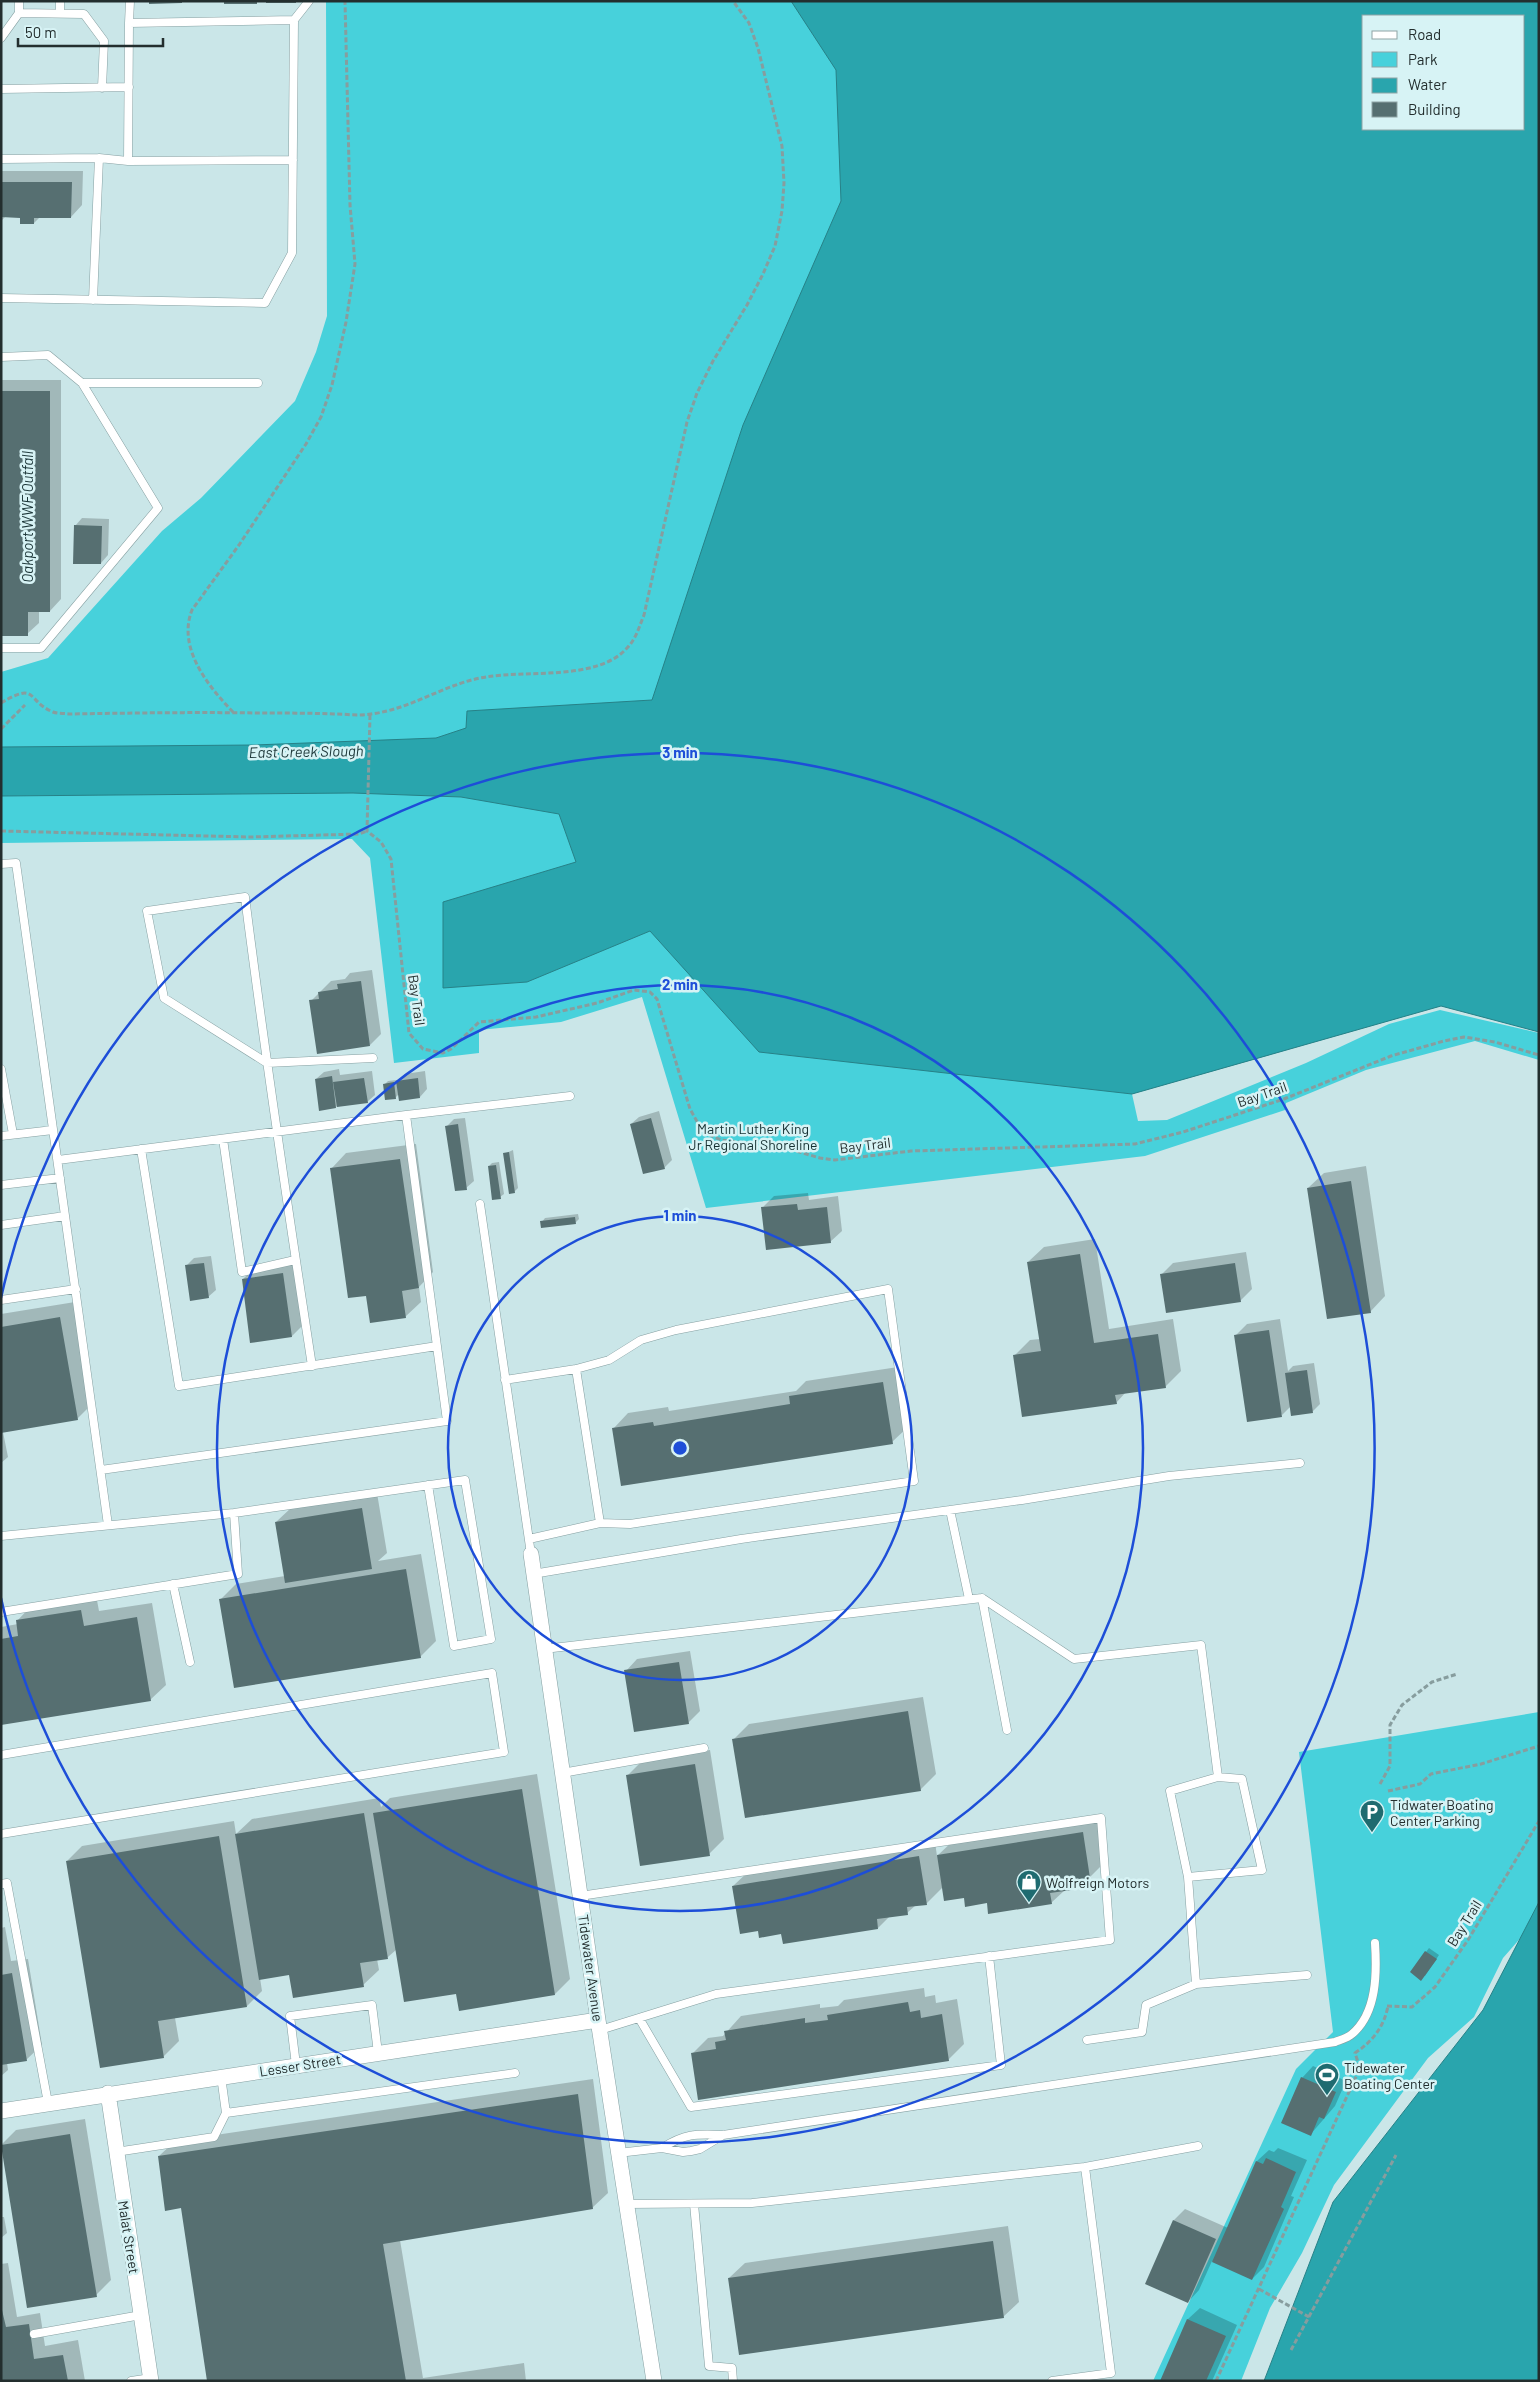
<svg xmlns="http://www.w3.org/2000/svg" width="1540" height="2382" font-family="Barlow,sans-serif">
<rect width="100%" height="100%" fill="#cae6e8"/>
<path fill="#47d1db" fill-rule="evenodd" d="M326,1H1539V1032L1441,1006L1132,1094L1138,1121L1167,1120L1306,1063L1389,1024L1440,1010L1539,1033V1060L1475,1041L1366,1070L1286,1103L1285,1110L1145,1156L706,1208L642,997L561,1022L479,1030V1053L394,1063L370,858L352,839L1,843V672L48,658L162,531L201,498L295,401L316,352L327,316ZM1364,16H1524V129H1364Z
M1539,1712V1917L1503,1958L1474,2017L1428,2058L1334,2185L1302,2253L1270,2308L1241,2381H1153L1296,2069L1333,2032L1299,1752Z"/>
<path fill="#29a5ad" stroke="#278187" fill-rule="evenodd" d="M791,1H1539V1032L1441,1006L1132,1094L759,1052L650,931L527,982L443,988V902L576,862L559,814L461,797L353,793L1,796V747L254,745L436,738L466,728L467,711L652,700L743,425L841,201L836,70ZM1364,16H1524V129H1364Z
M1539,1902V2381H1264L1333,2202L1483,2010Z"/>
<path fill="#0003" d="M1,171H83L82,205L71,217H40L34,223L21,216H6L1,221Z
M1,380H61V599L50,611H39V623L27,634H1Z
M82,518L109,519L108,555L101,563L75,526Z
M372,970L381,1034L370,1045L311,1001L331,981L345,979L350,973Z
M339,1069L340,1075L372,1071L375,1095L367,1102L320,1109L316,1079L324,1072Z
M425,1071L427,1089L420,1097L399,1094L395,1098L385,1084L388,1081L397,1080V1082L405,1074Z
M659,1111L672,1160L664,1168L631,1124L639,1117Z
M465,1118L474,1181L466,1188L447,1126L454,1119Z
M416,1144L433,1272L419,1287L421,1302L405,1317L367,1294L331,1169L346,1153Z
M513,1150L518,1188L514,1192L504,1154Z
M499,1162L504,1194L500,1197L489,1166L492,1163Z
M1366,1166L1385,1296L1370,1312L1308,1188L1324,1173Z
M808,1193L809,1200L838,1196L842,1231L830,1242L762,1208L774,1196Z
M578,1214L579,1219L576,1222L542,1227V1222L545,1218Z
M1095,1239L1109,1329L1173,1319L1181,1371L1165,1387L1126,1392L1116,1403L1014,1356L1030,1340L1040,1339L1028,1262L1044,1247Z
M1246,1252L1252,1289L1240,1301L1162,1274L1173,1263Z
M211,1256L216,1290L208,1297L186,1266L194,1258Z
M295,1263L303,1325L292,1336L251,1342L243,1279L254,1268Z
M75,1302L93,1403L77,1419L3,1432L8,1457L1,1463V1314Z
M1280,1319L1288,1371L1293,1366L1314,1363L1320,1404L1313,1411L1292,1414L1291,1406L1282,1415L1236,1335L1247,1324Z
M898,1367L908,1427L892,1442L613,1429L628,1413L668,1407L669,1411L796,1391L806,1381Z
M377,1493L387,1553L378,1561L421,1554L436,1641L420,1657L220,1600L236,1584L285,1576L276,1522L292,1507Z
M96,1595L99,1611L152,1603L166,1685L150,1700L1,1724V1627L18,1624L17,1621L32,1605Z
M690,1651L700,1711L688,1723L626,1671L637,1659Z
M923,1697L936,1774L920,1790L733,1740L749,1724Z
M710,1750L724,1839L709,1854L627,1776L643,1760Z
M537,1774L570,1979L555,1994L457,1992L397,1949L388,1957L377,1959L379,1970L363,1985L290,1973L260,1978L262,1991L247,2006L175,2018L179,2041L163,2057L67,1861L82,1846L234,1821L236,1834L252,1819L379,1798L381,1807L390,1798Z
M1098,1817L1105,1862L1090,1877L1081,1879L1071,1889L1065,1890L1051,1903L965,1897L943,1887L927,1903L916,1905L907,1913L890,1916L878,1928L783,1933L759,1929L733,1886L749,1871L935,1842L937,1856L954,1840Z
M5,1927L11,1961L28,1959L42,2045L26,2060L7,2063L8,2070L1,2076V1928Z
M1429,1948L1439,1955L1425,1976L1411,1972Z
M924,1988L925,1997L935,1995L936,2003L957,1999L964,2044L948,2060L692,2054L708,2038L723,2036L741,2016L820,2004V2008L838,2006L844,2000Z
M1313,2066L1346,2081L1335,2106L1310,2135L1302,2078Z
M593,2079L608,2193L592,2208L400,2240L423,2378L524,2363L526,2381H209L182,2206L159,2156L175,2141Z
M85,2119L111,2280L96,2295L1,2145L16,2130Z
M1278,2148L1307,2160L1291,2196L1294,2197L1264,2267L1252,2279L1212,2261L1199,2290L1188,2302L1174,2220L1185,2209L1228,2228L1257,2161L1269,2150L1274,2152Z
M1,2217H4L7,2233L1,2238Z
M1008,2226L1019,2302L1003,2317L729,2278L745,2263Z
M8,2263L17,2317L40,2313L45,2346L78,2340L85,2381H1V2264Z
M1200,2308L1237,2325L1212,2381H1161L1188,2319Z"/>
<path fill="#566f71" d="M149,1H182V3L149,4Z
M224,1H257V4H224Z
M266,1H296V3H266Z
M1,182H72L71,218H34V224H20V218L1,217Z
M1,391H50V612H28V636H1Z
M74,525L102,526L101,564H73Z
M361,981L370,1046L317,1054L309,1000L319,999L318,992L338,989L337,984Z
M332,1076L336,1108L319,1111L315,1079Z
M364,1078L368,1103L337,1107L333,1082Z
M418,1078L420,1098L399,1101L396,1081Z
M394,1082L396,1099L385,1100L383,1084Z
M651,1118L665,1169L643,1174L630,1124Z
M458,1124L467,1190L455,1191L445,1126Z
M509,1152L515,1193L509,1194L503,1153Z
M400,1159L419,1288L402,1291L406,1318L370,1323L366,1296L348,1298L330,1168Z
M496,1165L501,1199L492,1200L488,1166Z
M1351,1181L1371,1313L1327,1319L1307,1188Z
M797,1204L798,1210L827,1207L831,1243L766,1250L761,1207Z
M575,1217L576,1224L541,1228L540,1221Z
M1080,1254L1094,1343L1158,1334L1166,1388L1115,1395L1117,1404L1022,1417L1013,1355L1041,1351L1027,1262Z
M204,1263L209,1298L190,1301L185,1265Z
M1235,1263L1241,1302L1166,1313L1160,1274Z
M283,1273L292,1337L250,1343L242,1279Z
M60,1317L78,1420L1,1433V1327Z
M1269,1330L1282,1417L1247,1422L1234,1335Z
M1307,1370L1313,1413L1291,1416L1285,1373Z
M883,1382L893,1444L621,1486L612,1428L653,1422L654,1426L790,1404L789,1396Z
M362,1508L372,1569L285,1583L275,1522Z
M406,1569L421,1658L234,1688L219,1599Z
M81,1610L84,1626L137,1617L151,1701L1,1725V1639L18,1636L16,1620Z
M679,1662L689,1724L634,1732L624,1670Z
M908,1711L921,1791L745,1818L732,1739Z
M695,1764L710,1856L640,1866L626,1775Z
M522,1789L555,1995L459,2011L456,1994L404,2002L373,1813Z
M364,1813L388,1959L360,1963L364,1987L293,1998L289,1975L259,1980L235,1834Z
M1083,1832L1090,1878L1070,1882L1072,1890L1050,1893L1052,1904L988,1914L987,1903L965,1907L964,1898L944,1901L937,1855Z
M219,1836L247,2007L158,2021L164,2058L100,2068L66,1861Z
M919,1856L927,1905L907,1907L908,1915L877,1919L878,1929L783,1944L781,1934L759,1938L758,1931L740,1934L732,1886Z
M1425,1951L1437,1959L1421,1981L1410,1972Z
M12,1973L27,2061L1,2065V1975Z
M908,2002L910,2012L920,2010L921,2018L942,2014L949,2061L698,2100L691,2053L716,2049L715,2042L726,2040L724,2031L805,2018V2023L828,2020L827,2015Z
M1301,2077L1336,2092L1324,2119L1319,2117L1311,2136L1281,2123Z
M578,2094L593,2209L383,2244L406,2381H207L181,2208L165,2211L158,2156Z
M70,2134L97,2297L27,2308L1,2145Z
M1266,2158L1296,2172L1281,2207L1284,2209L1252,2280L1212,2262L1256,2161L1263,2164Z
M1173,2220L1216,2239L1188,2303L1145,2284Z
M993,2241L1004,2318L739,2355L728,2278Z
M1,2306L6,2327L29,2324L34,2359L63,2355L68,2381H1Z
M1187,2319L1226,2336L1206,2381H1160Z"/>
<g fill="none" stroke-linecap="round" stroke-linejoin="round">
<defs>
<path id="service" d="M19,1V13
M60,1V13
M130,1L129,23L294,20
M129,23L128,161L293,160
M1,38L19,13L84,14L104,41L102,88
M1,89L129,87
M99,158L128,161
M1,159L99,158L93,300
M1,298L265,303L292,253L294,20L309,1
M1,357L48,355L82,383L158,508L41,648H1
M82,383H258
M1,864L16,863L108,1525
M1,1069L13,1134
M406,1115L570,1096
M1,1136L53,1130
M223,1139L242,1272L295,1260
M141,1149L179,1386L437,1346
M58,1160L406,1115L447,1421L101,1470
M1,1185L60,1178
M480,1204L531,1554
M1,1225L65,1216
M1,1300L76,1289
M312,1366C288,1210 265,1054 245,897L147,911L164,998L267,1063L373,1058
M576,1369L600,1523
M505,1380L576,1369L609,1360L641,1340L676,1330L888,1289L914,1481L630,1524L600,1523L529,1539
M950,1510L969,1599
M1,1536L234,1513L465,1480L491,1639L454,1646L428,1485
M533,1574L741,1539L1022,1500L1169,1476L1300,1463
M173,1584L190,1662
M982,1598L1007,1730
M1,1612L238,1574L234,1513
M544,1649L982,1598L1074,1659L1201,1645L1218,1777L1242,1779L1262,1870L1188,1877L1170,1791L1218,1777
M1,1755L492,1673L504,1752L1,1834
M562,1773L704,1748
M1188,1877L1196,1984L1307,1975
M1,1884L7,1883L48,2103
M580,1896L1101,1818L1110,1940L716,1994L600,2030
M639,2018L691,2107L1001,2065L989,1956
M1087,2040L1142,2032L1146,2005L1196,1984
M296,2065L290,2016L372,2005L378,2053
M226,2113L515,2073
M662,2148C686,2133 696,2134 723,2135L1335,2042C1340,2040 1348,2038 1352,2034C1377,2013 1377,1973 1375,1943
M116,2152L214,2137L226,2113L221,2076
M618,2153L662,2148L683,2152L691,2151L700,2149L723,2135
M1085,2167L1198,2146
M626,2204L752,2203L1085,2167L1111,2373L1052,2381
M694,2204L709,2366L732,2368L733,2381
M34,2334L141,2315
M131,2381L151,2378"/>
<path id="minor" d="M531,1554L598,2020L654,2381
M108,2093L151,2381
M1,2111L598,2020"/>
</defs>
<use href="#service" stroke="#86a0a2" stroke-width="9"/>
<use href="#minor" stroke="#86a0a2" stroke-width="16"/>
<path stroke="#879d9e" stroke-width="3" stroke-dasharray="5 2.5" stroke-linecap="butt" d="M1,703C38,681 26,701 53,712C58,714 64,713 69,714C132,713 195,712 258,713C283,713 309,713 334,714C346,714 359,716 371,714C412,709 446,683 486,677C527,670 598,681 627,648C636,639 639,627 644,615L687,422L697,393L713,361L747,305L763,274L775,246L782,211L784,183L782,146L758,48L749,23L733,1
M233,712C208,686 177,648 192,610L239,545L306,444L321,417L332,385L346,322L355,264L350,205L345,1
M370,715L367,831L381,842L391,859L409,1033L423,1049L443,1053L451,1049L479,1022L536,1017L597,1003L634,990L650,992L657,999L690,1109L699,1125L708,1134L721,1140L782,1147L820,1158L835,1160L911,1151L1135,1144L1183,1132L1284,1099L1391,1056L1444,1041L1464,1037L1495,1042L1539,1055
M1,729L25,705
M1,831L250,837L359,834L367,831
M1380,1784L1390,1766V1725L1402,1705L1432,1682L1457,1674
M1388,1791L1420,1784L1431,1774L1481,1764L1539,1746
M1387,2006L1412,2007L1435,1987L1468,1940L1539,1821
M1259,2289L1309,2317
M1291,2350L1396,2155
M1216,2381L1360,2068L1355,2053C1372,2042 1384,2027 1388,2006"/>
<use href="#service" stroke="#fff" stroke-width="8"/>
<use href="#minor" stroke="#fff" stroke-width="15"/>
</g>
<g fill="none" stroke="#1d4ed8" stroke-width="2.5">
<circle cx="680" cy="1448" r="232"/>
<circle cx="680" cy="1448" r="463"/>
<path d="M1 1298A695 695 0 1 1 1 1598"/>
</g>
<defs>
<symbol id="parking-pin" viewBox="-11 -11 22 30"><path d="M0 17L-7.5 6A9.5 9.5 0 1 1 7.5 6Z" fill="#1f6b70" stroke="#d7f3f5"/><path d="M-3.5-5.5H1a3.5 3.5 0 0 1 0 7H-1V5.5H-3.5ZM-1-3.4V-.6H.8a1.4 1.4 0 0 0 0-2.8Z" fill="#fff"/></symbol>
<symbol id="shop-pin" viewBox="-11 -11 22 30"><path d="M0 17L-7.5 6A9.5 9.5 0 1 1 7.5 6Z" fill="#1f6b70" stroke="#d7f3f5"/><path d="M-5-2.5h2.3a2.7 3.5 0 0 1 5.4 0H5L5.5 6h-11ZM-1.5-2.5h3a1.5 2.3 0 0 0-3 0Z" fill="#fff"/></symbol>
<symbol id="stadium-pin" viewBox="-11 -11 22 30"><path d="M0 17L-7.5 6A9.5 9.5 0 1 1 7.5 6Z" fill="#1f6b70" stroke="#d7f3f5"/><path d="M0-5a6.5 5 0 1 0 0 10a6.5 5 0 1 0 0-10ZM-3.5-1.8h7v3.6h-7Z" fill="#fff"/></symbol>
</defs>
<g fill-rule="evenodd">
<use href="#parking-pin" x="1358" y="1798" width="28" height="38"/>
<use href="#shop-pin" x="1015" y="1868" width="28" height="38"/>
<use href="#stadium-pin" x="1313" y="2061" width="28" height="38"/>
</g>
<g text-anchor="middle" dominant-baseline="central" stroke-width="5" stroke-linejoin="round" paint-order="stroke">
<g font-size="14" fill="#232e2e" stroke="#d7f3f5">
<text transform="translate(417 1000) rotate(82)">Bay Trail</text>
<text transform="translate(1262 1094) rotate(-19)">Bay Trail</text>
<text transform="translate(865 1145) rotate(-7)">Bay Trail</text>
<text transform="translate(1464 1923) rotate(-58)">Bay Trail</text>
<text transform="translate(591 1968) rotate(82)">Tidewater Avenue</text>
<text transform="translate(300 2065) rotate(-9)">Lesser Street</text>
<text transform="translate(129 2237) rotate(81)">Malat Street</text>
</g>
<g font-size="14" fill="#152f31" stroke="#d7f3f5">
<text x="753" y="1128">Martin Luther King<tspan x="753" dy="16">Jr Regional Shoreline</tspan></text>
</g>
<g font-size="14" fill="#232e2e" stroke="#d7f3f5" text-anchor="start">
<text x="1390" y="1804">Tidwater Boating<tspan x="1390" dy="16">Center Parking</tspan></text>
<text x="1046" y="1882">Wolfreign Motors</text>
<text x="1344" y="2067">Tidewater<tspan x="1344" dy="16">Boating Center</tspan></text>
</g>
<g font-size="15" font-style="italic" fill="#1d3739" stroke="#d7f3f5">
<text transform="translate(27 517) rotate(-90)">Oakport WWF Outfall</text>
<text transform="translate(306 751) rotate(-1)">East Creek Slough</text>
</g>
</g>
<circle cx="680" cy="1448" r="8" fill="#1d4ed8" stroke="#d7f3f5" stroke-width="2.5"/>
<g font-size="15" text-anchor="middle" font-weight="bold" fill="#1d4ed8" stroke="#d7f3f5" stroke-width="5" stroke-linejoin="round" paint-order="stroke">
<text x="680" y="758">3 min</text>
<text x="680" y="990">2 min</text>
<text x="680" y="1221">1 min</text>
</g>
<rect width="1540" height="2382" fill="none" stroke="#232e2e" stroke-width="5"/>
<rect x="1362" y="15" width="162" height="115" fill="#d7f3f5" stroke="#8fa4a5"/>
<rect x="1372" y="31" width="25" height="8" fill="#ffffff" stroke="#8fa4a5"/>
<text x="1408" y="40" font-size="15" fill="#232e2e">Road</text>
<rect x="1372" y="52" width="25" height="15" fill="#47d1db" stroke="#8fa4a5"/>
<text x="1408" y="65" font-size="15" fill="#232e2e">Park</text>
<rect x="1372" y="78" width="25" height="15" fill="#29a5ad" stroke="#8fa4a5"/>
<text x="1408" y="90" font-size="15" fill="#232e2e">Water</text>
<rect x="1372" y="102" width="25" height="15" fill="#566f71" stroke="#8fa4a5"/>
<text x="1408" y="115" font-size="15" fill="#232e2e">Building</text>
<path d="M18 38v8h145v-8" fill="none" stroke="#232e2e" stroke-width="2.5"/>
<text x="25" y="38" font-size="15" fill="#232e2e" stroke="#d7f3f5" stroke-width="4" paint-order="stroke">50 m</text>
</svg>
